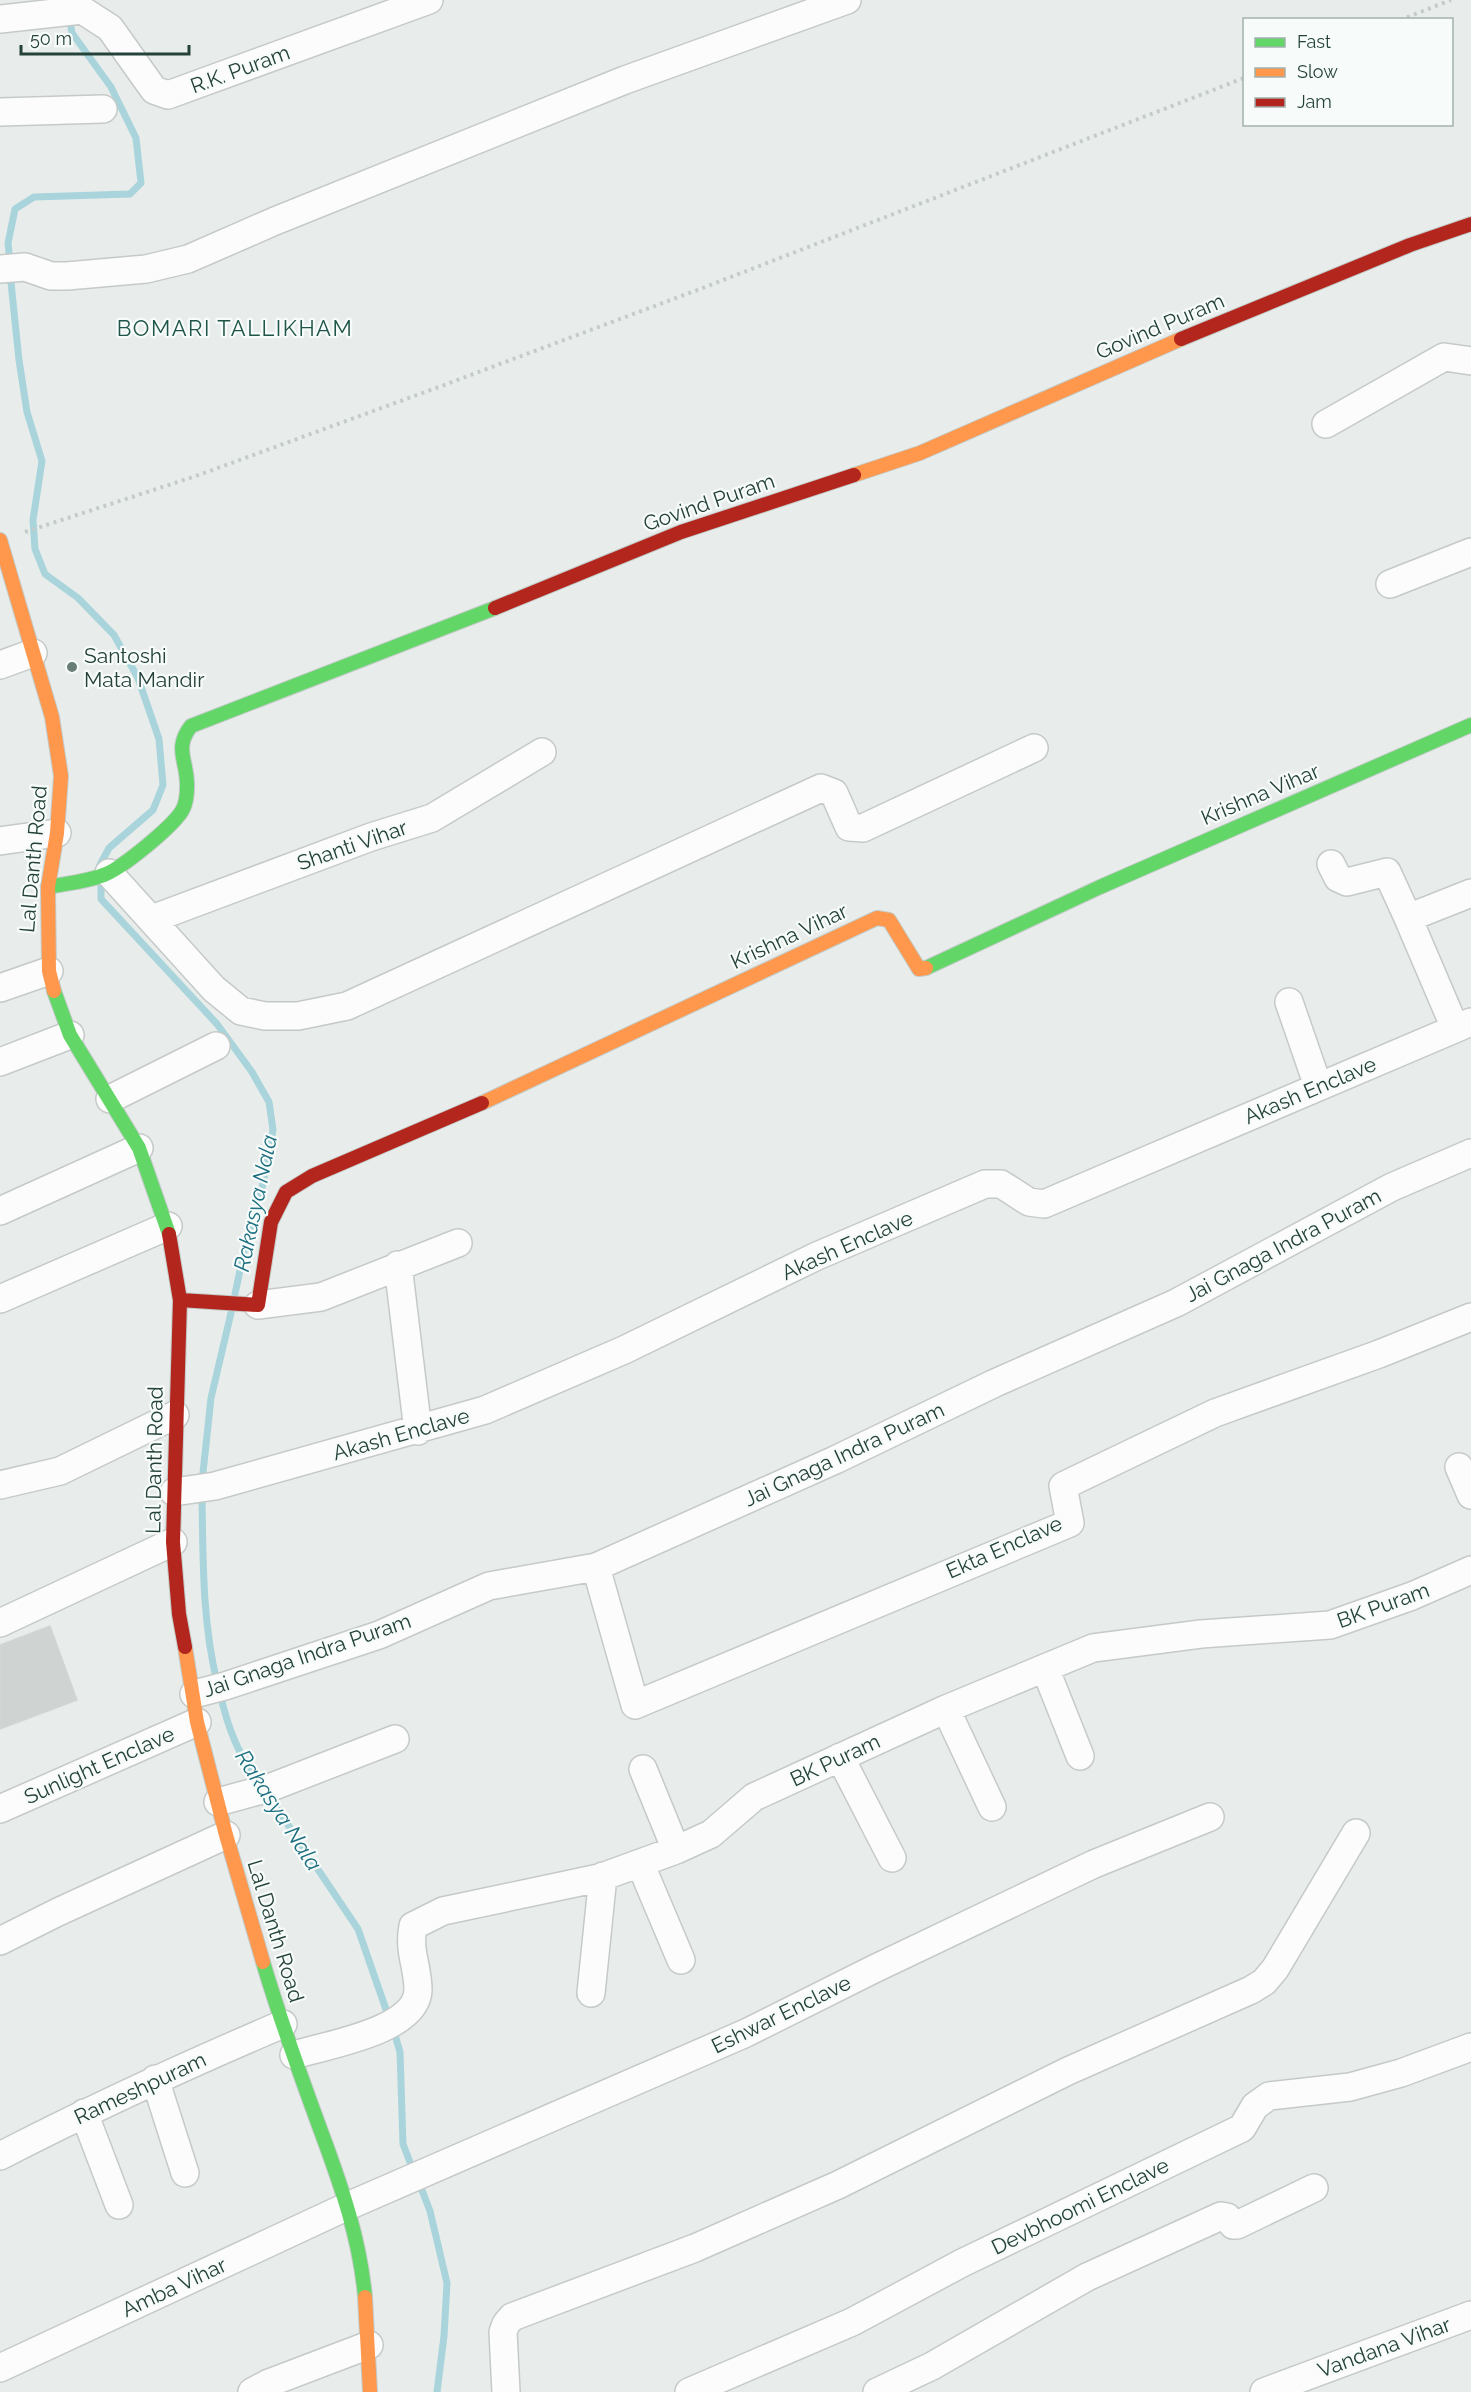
<svg xmlns="http://www.w3.org/2000/svg" width="1471" height="2392" font-family="Raleway,sans-serif">
<rect width="100%" height="100%" fill="#e8edeb"/>
<g fill="none" stroke-linecap="round" stroke-linejoin="round">
<path stroke="#a9d4db" stroke-width="7" d="M10,262L8,243L15,209L34,197L130,194L141,183L136,138L111,87L72,33L69,16
M10,273L19,360L27,412L42,461L33,520L35,549L45,574L78,598L114,635L138,678L159,739L163,785L153,810L109,848L100,865
M101,885V899L217,1024L252,1072L269,1102L273,1130L262,1188L246,1242L235,1294
M202,1482L211,1398L231,1313
M202,1494C203,1556 202,1621 217,1682
M220,1693C228,1729 238,1754 260,1784
M268,1795L358,1929L389,2018
M393,2028L400,2052L403,2144L413,2170
M418,2180L430,2211L447,2283L444,2336L437,2392"/>
</g>
<path fill="#cfd4d2" stroke="#d1d6d4" stroke-width="1.5" d="M50,1626L77,1700L0,1729V1645Z"/>
<g fill="none" stroke-linecap="round" stroke-linejoin="round">
<defs>
<path id="street" d="M82,10L110,28L154,90L168,95L429,0
M0,19L82,10
M0,112L103,109
M0,269L25,267L51,276H67L146,269L188,259L275,221L625,80L847,0
M1326,424L1444,357L1471,361
M1390,584L1471,552
M0,665L33,653
M0,841L57,833
M1331,864L1338,878L1347,882L1387,872L1408,918
M109,873L214,989L241,1011L265,1016H298L347,1006L821,788L834,793L849,827L863,828L1034,748
M152,919L371,837L432,818L542,752
M0,988L49,971
M1289,1002L1318,1086
M1455,1028L1408,918L1471,893
M0,1062L70,1035
M110,1099L216,1046
M0,1211L139,1148
M398,1265L418,1431
M0,1299L168,1226
M258,1305L321,1297L458,1243
M1459,1467L1471,1495
M0,1485L60,1471L175,1415
M174,1492L215,1486L485,1410L624,1350L817,1256L985,1184H1001L1029,1202L1044,1204L1471,1022
M596,1567L635,1705L1070,1523L1063,1486L1215,1413L1379,1354L1471,1317
M0,1623L173,1542
M1045,1668L1080,1756
M194,1694L225,1686L379,1635L489,1586L596,1567L835,1460L995,1383L1176,1303L1392,1187L1471,1153
M946,1709L992,1807
M840,1757L892,1858
M643,1769L676,1850
M218,1802L269,1788L395,1739
M0,1809L197,1722
M640,1863L681,1960
M0,1941L58,1912L226,1835
M591,1993L603,1876
M294,2055C326,2045 417,2031 418,1990C418,1966 408,1952 413,1926L443,1911L599,1878L676,1850L711,1834L754,1797L946,1709L1093,1648L1201,1634L1330,1625L1412,1596L1471,1570
M155,2079L185,2173
M84,2113L119,2205
M0,2156C93,2108 187,2065 283,2024
M0,2368L348,2206L746,2033L874,1969L1094,1864L1210,1817
M252,2392L269,2383L369,2345
M506,2392L503,2332L506,2324L512,2317L695,2248L838,2185L1068,2071L1251,1990L1264,1982L1275,1969L1356,1833
M689,2392L852,2322L962,2263L1242,2128L1255,2106L1269,2096L1350,2087L1401,2073L1471,2047
M877,2392L932,2366L1087,2277L1221,2216L1227,2217L1233,2225H1237L1314,2188
M1264,2392L1471,2315"/>
<path id="fast" d="M48,887C67,883 88,882 106,874C123,867 175,825 183,809C186,803 187,794 187,787C188,761 173,749 191,726L495,608
M926,968L1100,887L1471,725
M54,991L70,1035L139,1148L169,1234
M263,1962C280,2020 301,2077 322,2134C342,2188 360,2240 365,2297"/>
<path id="slow" d="M854,475L920,453L1181,339
M0,540L52,717L61,776L57,833L48,887L49,971L54,991
M482,1103L877,918L889,920L919,969L926,968
M185,1647L197,1722L226,1835L263,1962
M365,2297L370,2392"/>
<path id="jam" d="M1181,339L1410,245L1471,224
M495,608L681,532L854,475
M169,1234L180,1300L173,1542L179,1614L185,1647
M180,1300L258,1305L271,1222L286,1192L312,1176L482,1103"/>
</defs>
<use href="#street" stroke="#c5cac8" stroke-width="30"/>
<use href="#fast" stroke="#c3cbc8" stroke-width="16"/>
<use href="#slow" stroke="#c3cbc8" stroke-width="16"/>
<use href="#jam" stroke="#c3cbc8" stroke-width="16"/>
<path stroke="#c3ccca" stroke-width="4" stroke-dasharray="3 4.5" stroke-linecap="butt" d="M1400,20L1451,0
M25,532L196,476L436,388L700,289L1244,78"/>
<use href="#street" stroke="#fcfcfc" stroke-width="27"/>
<use href="#fast" stroke="#63d668" stroke-width="14"/>
<use href="#slow" stroke="#ff974d" stroke-width="14"/>
<use href="#jam" stroke="#b3261e" stroke-width="14"/>
</g>
<circle fill="#697e78" stroke="#f7fbf9" stroke-width="2" cx="72" cy="667" r="6"/>
<g text-anchor="middle" dominant-baseline="central" stroke-width="4.5" stroke-linejoin="round" paint-order="stroke">
<g font-size="21" fill="#24423a" stroke="#f7fbf9">
<text transform="translate(240 69) rotate(-20)">R.K. Puram</text>
<text transform="translate(1160 326) rotate(-23)">Govind Puram</text>
<text transform="translate(709 502) rotate(-19)">Govind Puram</text>
<text transform="translate(1260 794) rotate(-23)">Krishna Vihar</text>
<text transform="translate(352 845) rotate(-19)">Shanti Vihar</text>
<text transform="translate(33 859) rotate(-85)">Lal Danth Road</text>
<text transform="translate(789 936) rotate(-25)">Krishna Vihar</text>
<text transform="translate(1310 1090) rotate(-23)">Akash Enclave</text>
<text transform="translate(847 1245) rotate(-24)">Akash Enclave</text>
<text transform="translate(1283 1245) rotate(-28)">Jai Gnaga Indra Puram</text>
<text transform="translate(401 1434) rotate(-16)">Akash Enclave</text>
<text transform="translate(844 1454) rotate(-25)">Jai Gnaga Indra Puram</text>
<text transform="translate(154 1460) rotate(-89)">Lal Danth Road</text>
<text transform="translate(1004 1547) rotate(-24)">Ekta Enclave</text>
<text transform="translate(1383 1605) rotate(-20)">BK Puram</text>
<text transform="translate(307 1655) rotate(-19)">Jai Gnaga Indra Puram</text>
<text transform="translate(835 1760) rotate(-25)">BK Puram</text>
<text transform="translate(99 1765) rotate(-24)">Sunlight Enclave</text>
<text transform="translate(276 1931) rotate(73)">Lal Danth Road</text>
<text transform="translate(781 2014) rotate(-26)">Eshwar Enclave</text>
<text transform="translate(140 2088) rotate(-25)">Rameshpuram</text>
<text transform="translate(1080 2206) rotate(-26)">Devbhoomi Enclave</text>
<text transform="translate(174 2287) rotate(-25)">Amba Vihar</text>
<text transform="translate(1384 2347) rotate(-20)">Vandana Vihar</text>
</g>
<g font-size="21" fill="#24423a" stroke="#f7fbf9" text-anchor="start">
<text x="84" y="655">Santoshi<tspan x="84" dy="24">Mata Mandir</tspan></text>
</g>
<g font-size="22" letter-spacing="1.5" fill="#1f5548" stroke="#f7fbf9">
<text x="235" y="328">BOMARI TALLIKHAM</text>
</g>
<g font-size="22" font-style="italic" fill="#1c6f80" stroke="#f7fbf9">
<text transform="translate(255 1203) rotate(-78)">Rakasya Nala</text>
<text transform="translate(279 1810) rotate(57)">Rakasya Nala</text>
</g>
</g>
<rect x="1243" y="18" width="210" height="108" fill="#f7fbf9" stroke="#a3b1ad" stroke-width="1.5"/>
<rect x="1255" y="38" width="30" height="9" fill="#63d668" stroke="#a3b1ad" stroke-width="1.5"/>
<text x="1297" y="48" font-size="18" fill="#24423a">Fast</text>
<rect x="1255" y="68" width="30" height="9" fill="#ff974d" stroke="#a3b1ad" stroke-width="1.5"/>
<text x="1297" y="78" font-size="18" fill="#24423a">Slow</text>
<rect x="1255" y="98" width="30" height="9" fill="#b3261e" stroke="#a3b1ad" stroke-width="1.5"/>
<text x="1297" y="108" font-size="18" fill="#24423a">Jam</text>
<path d="M21 45v9h168v-9" fill="none" stroke="#24423a" stroke-width="3"/>
<text x="30" y="45" font-size="18" fill="#24423a" stroke="#f7fbf9" stroke-width="4.5" paint-order="stroke">50 m</text>
</svg>
